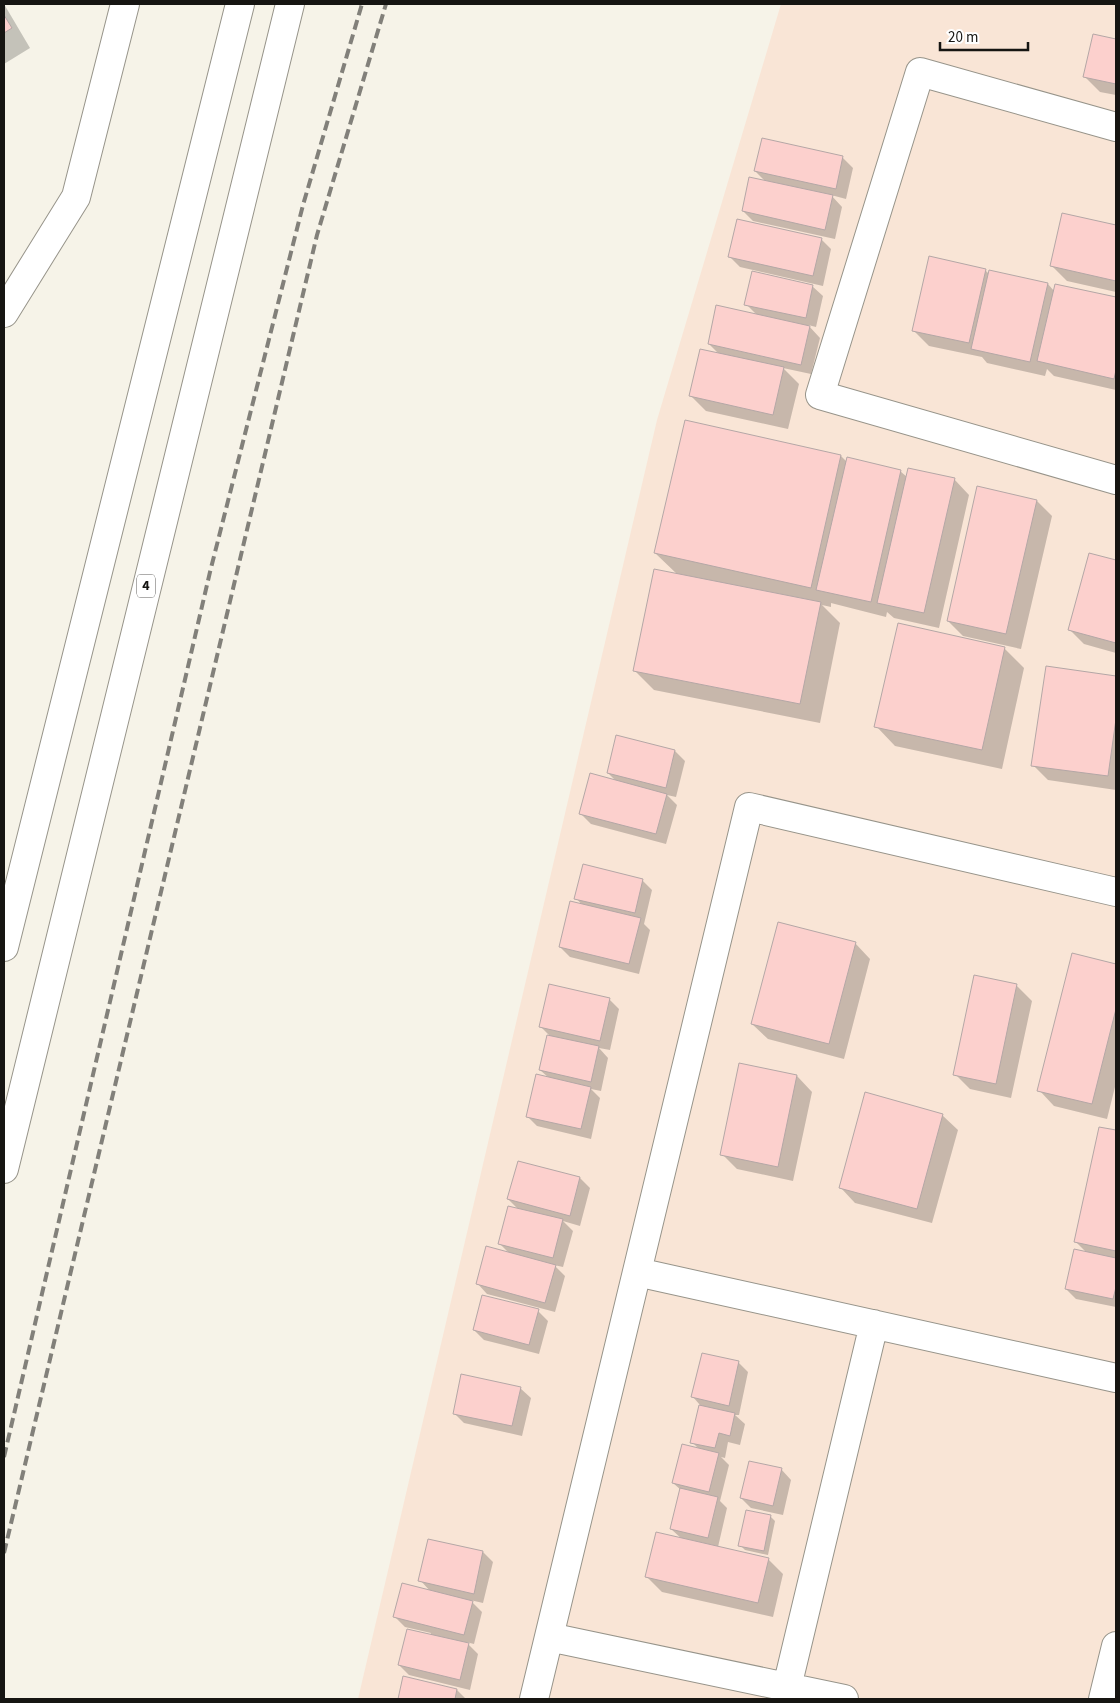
<svg xmlns="http://www.w3.org/2000/svg" width="1120" height="1703" font-family="'Source Sans 3',sans-serif">
<rect width="100%" height="100%" fill="#f6f3e8"/>
<path fill="#f9e5d6" d="M781,4H1116V1699H358L657,420Z"/>
<path fill="#0003" d="M4,4L30,48L4,64Z
M1094,35L1116,40V95L1100,92L1084,76Z
M762,140L843,158L853,168L846,199L831,195L842,207L835,239L753,221L743,211L766,182L755,171Z
M1063,214L1116,226V292L1067,281L1052,266Z
M821,239L831,249L823,286L740,267L730,257Z
M985,270L989,274L1048,284L1054,291L1056,285L1116,299V390L1054,376L1047,369L1045,376L987,363L982,357L929,346L913,330Z
M812,286L823,296L816,327L808,325L820,338L811,374L783,368L799,384L788,429L706,411L691,396L720,355L709,344L758,316L746,304Z
M841,456L847,462L900,471L907,477L954,479L969,495L939,628L894,618L887,612L886,617L831,603V607L822,605L840,623L820,723L654,690L635,671L678,575L655,553Z
M1037,501L1052,516L1021,649L963,636L948,621Z
M1090,554L1116,562V653L1084,644L1069,629Z
M1004,648L1024,668L1002,769L895,746L876,726Z
M1047,668L1116,677V790L1048,780L1033,765Z
M675,751L685,761L676,797L667,795L677,805L666,844L591,824L581,814L617,782L608,773Z
M642,880L652,890L644,924L650,930L639,974L570,957L560,947L582,905L576,898Z
M855,943L870,959L844,1059L768,1039L752,1024Z
M1073,955L1116,965V1083L1107,1119L1054,1106L1039,1090Z
M1017,986L1032,1001L1011,1098L970,1089L955,1074Z
M609,999L619,1009L610,1050L599,1048L608,1058L601,1091L591,1089L600,1098L591,1139L537,1126L527,1116L549,1078L540,1070L551,1037L541,1027Z
M797,1076L812,1092L793,1181L737,1169L722,1154Z
M942,1115L958,1130L932,1223L855,1203L840,1187Z
M1100,1128L1116,1132V1307L1076,1299L1066,1289L1086,1252L1075,1241Z
M580,1178L590,1188L580,1226L563,1221L573,1231L563,1267L554,1265L565,1276L555,1312L487,1294L477,1283L509,1253L500,1244L519,1210L508,1199Z
M538,1311L548,1321L539,1354L484,1340L474,1330Z
M738,1362L748,1372L739,1415H735L745,1424L740,1445L728,1442L725,1458L721,1457L729,1465L720,1501L727,1508L718,1547L768,1559L783,1574L773,1617L662,1592L647,1577L682,1539L671,1529L681,1490L673,1483L699,1449L692,1442L700,1405L693,1397Z
M520,1388L531,1398L522,1436L464,1423L454,1413Z
M781,1469L791,1480L783,1515L751,1508L741,1498Z
M770,1516L775,1521L768,1555L745,1550L740,1545Z
M429,1540L483,1552L493,1562L483,1603L470,1600L482,1612L474,1644L466,1642L478,1654L470,1690L409,1675L399,1665L430,1636L431,1633L405,1627L395,1617L431,1592L420,1580Z
M404,1677L457,1690L466,1699H399Z"/>
<path fill="#fcd0cd" stroke="#b4a7a6" d="M4,15L12,28L4,33Z
M1093,34L1116,39V84L1083,77Z
M762,138L843,156L836,189L754,171Z
M749,177L833,195L825,230L742,211Z
M1062,213L1116,225V281L1050,266Z
M737,219L822,238L813,276L728,257Z
M929,256L986,269L969,343L912,331Z
M989,270L1048,283L1030,362L971,349Z
M752,271L813,285L806,318L744,305Z
M1055,284L1116,297V370L1114,379L1037,361Z
M716,305L810,326L801,365L708,344Z
M700,349L784,367L773,415L689,396Z
M685,420L841,455L811,588L654,553Z
M847,457L901,470L871,602L816,590Z
M908,468L955,478L924,613L877,603Z
M977,486L1037,500L1006,634L947,621Z
M1089,553L1116,560V643L1068,630Z
M654,569L821,602L800,704L633,671Z
M898,623L1005,647L982,750L874,727Z
M1046,666L1116,676V719L1108,776L1031,766Z
M616,735L675,750L666,788L607,773Z
M590,773L667,794L656,834L579,814Z
M583,864L643,879L635,913L574,899Z
M570,901L641,918L629,964L559,947Z
M778,922L856,942L829,1044L751,1024Z
M1072,953L1116,964V1009L1092,1104L1037,1091Z
M974,975L1017,984L996,1084L953,1075Z
M549,984L610,998L600,1041L539,1027Z
M547,1035L599,1046L591,1082L539,1070Z
M739,1063L797,1075L778,1167L720,1155Z
M536,1074L591,1087L581,1129L526,1117Z
M865,1092L943,1114L917,1209L839,1188Z
M1099,1127L1116,1130V1251L1074,1242Z
M518,1161L580,1177L570,1216L507,1199Z
M508,1206L563,1219L553,1258L498,1244Z
M486,1246L556,1265L545,1303L476,1284Z
M1074,1249L1116,1258V1287L1113,1299L1065,1289Z
M482,1295L539,1309L529,1345L473,1330Z
M702,1353L739,1361L729,1406L691,1397Z
M461,1374L521,1387L512,1426L453,1414Z
M699,1405L735,1413L730,1436L719,1433L715,1448L690,1443Z
M682,1444L719,1453L709,1492L672,1483Z
M749,1461L782,1468L773,1506L740,1498Z
M680,1488L718,1497L708,1538L670,1529Z
M746,1510L771,1515L764,1551L738,1546Z
M656,1532L769,1558L758,1603L645,1577Z
M428,1539L483,1551L474,1594L418,1581Z
M402,1583L473,1601L464,1635L393,1617Z
M407,1629L469,1643L460,1680L398,1665Z
M403,1676L457,1689L455,1699H398Z"/>
<g fill="none" stroke-linecap="round" stroke-linejoin="round">
<defs>
<path id="minor" d="M1116,127L920,72L820,395L1116,480
M4,313L76,197L125,4
M637,1272L1116,1378
M549,1637L844,1699
M787,1687L874,1324
M534,1699L749,807L1116,892
M1103,1699L1116,1646"/>
<path id="major" d="M4,947L240,4
M4,1169L290,4"/>
</defs>
<use href="#minor" stroke="#97948a" stroke-width="30"/>
<use href="#major" stroke="#97948a" stroke-width="30"/>
<use href="#minor" stroke="#fff" stroke-width="28"/>
<use href="#major" stroke="#fff" stroke-width="28"/>
<path stroke="#82807a" stroke-width="4" stroke-dasharray="10 5" stroke-linecap="butt" d="M4,1457L210,572L303,205L362,4
M4,1553L317,235L386,4"/>
</g>
<g text-anchor="middle" dominant-baseline="central" stroke-width="4.5" stroke-linejoin="round" paint-order="stroke">
<rect fill="#fff" stroke="#5c5b59" stroke-width="1" x="137" y="574.5" width="18" height="23" rx="4"/>
<g font-size="14" font-weight="bold" fill="#161512">
<text x="146" y="586">4</text>
</g>
</g>
<rect width="1120" height="1703" fill="none" stroke="#161512" stroke-width="10"/>
<path d="M940 42v8h88v-8" fill="none" stroke="#161512" stroke-width="2.5"/>
<text x="948" y="42" font-size="15" fill="#161512" stroke="#ffffff" stroke-width="4" paint-order="stroke">20 m</text>
</svg>
